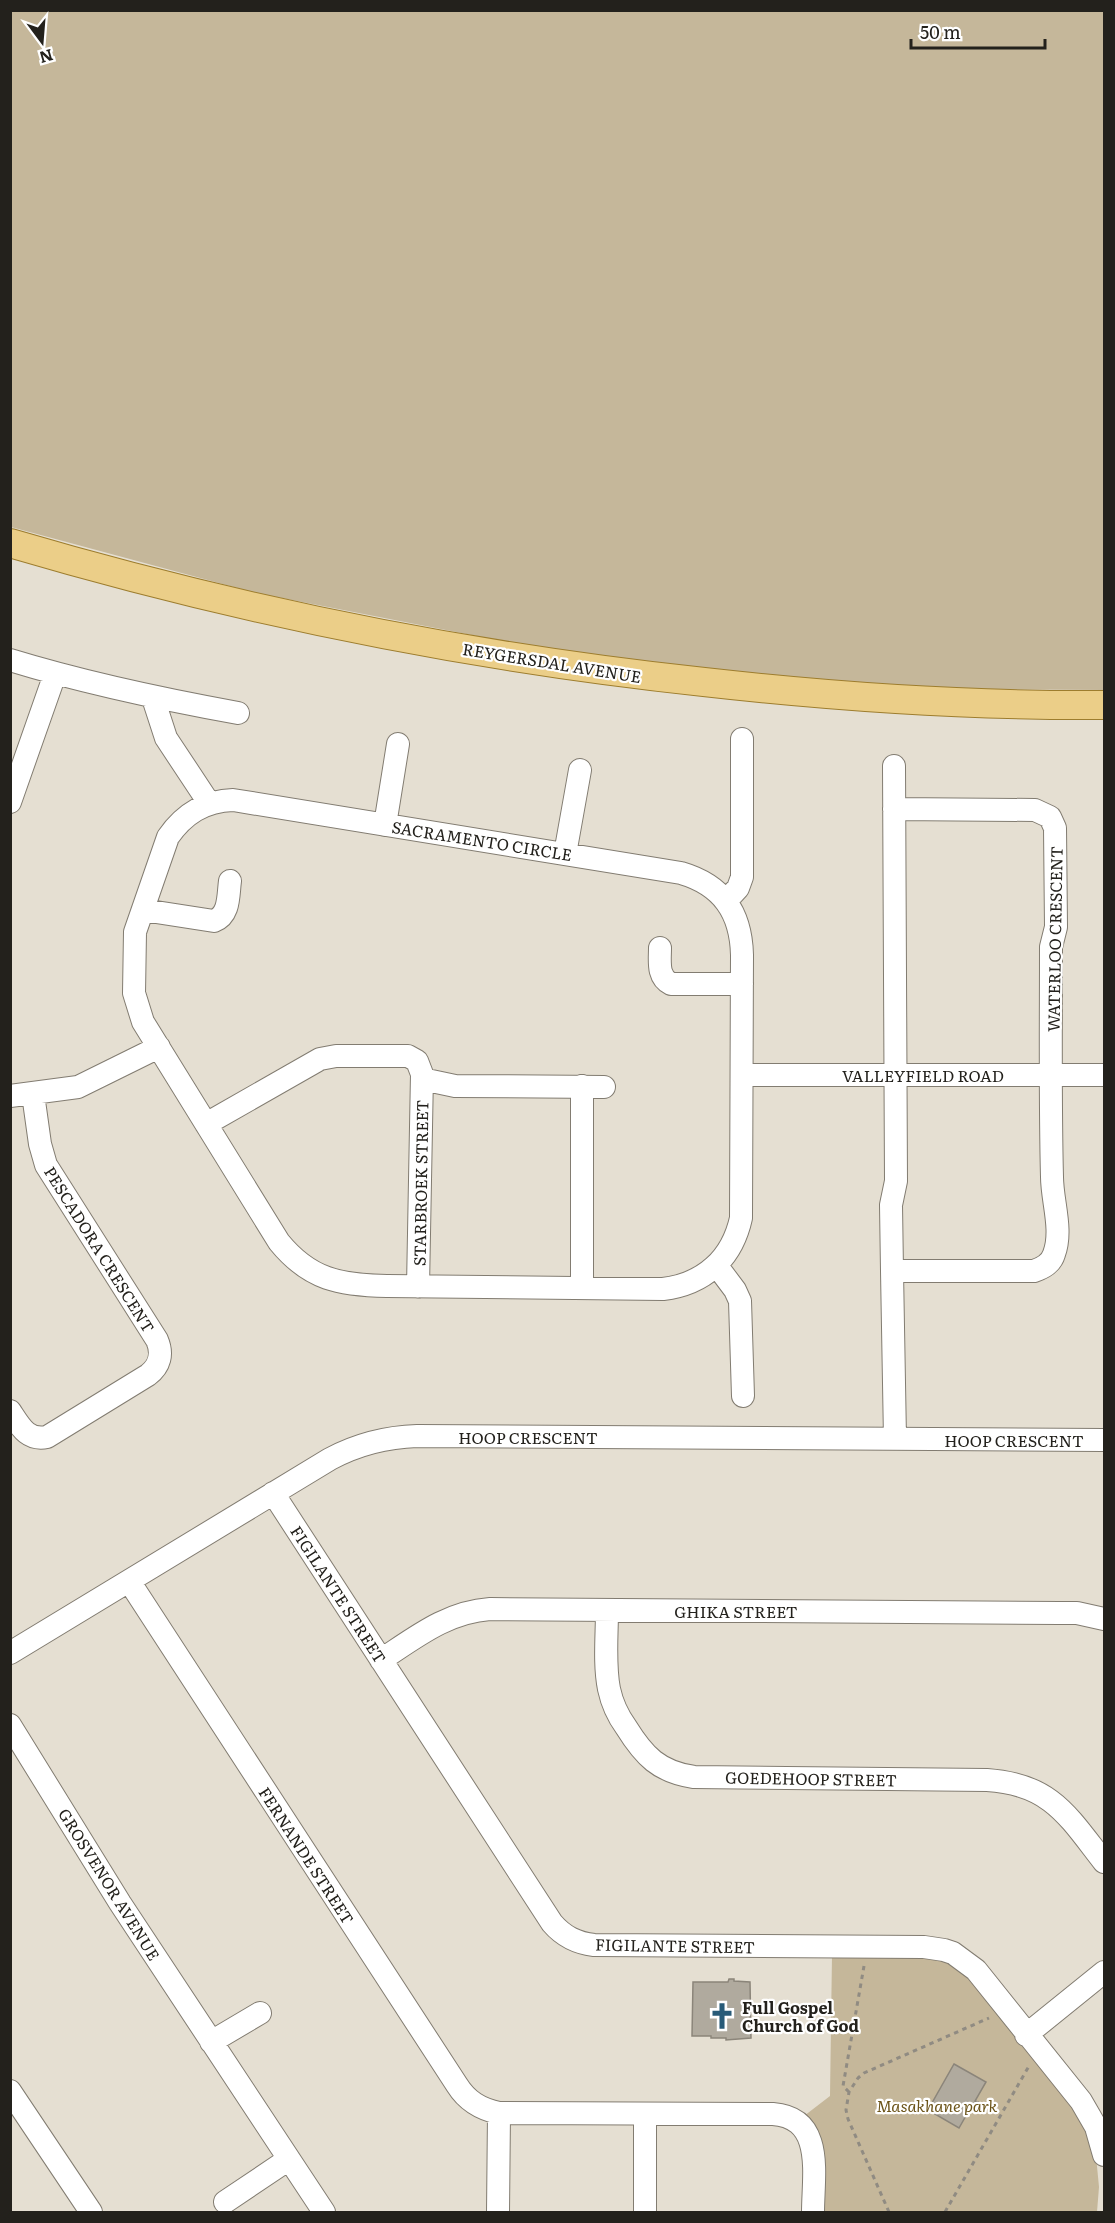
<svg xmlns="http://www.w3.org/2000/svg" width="1115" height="2223" font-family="Literata,serif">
<rect width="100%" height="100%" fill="#e5dfd2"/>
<path fill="#c5b79a" d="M11,11H1104V690L955,689L812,681L533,647L256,593L11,527Z
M832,1955L935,1957L963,1969L1077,2111L1096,2156L1099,2187L1097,2212H821L804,2116L830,2096Z"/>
<path fill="#b0aa9e" stroke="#8b857a" stroke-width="1.5" d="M729,1979H734V1981L750,1982L751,2038L726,2040V2038H711V2036H692L693,1982H728Z
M954,2064L986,2082L975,2101L978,2102L975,2109L971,2107L959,2128L928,2110Z"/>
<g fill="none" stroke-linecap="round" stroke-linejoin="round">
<defs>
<path id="minor" d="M10,660C85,683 161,699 238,713
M153,698L166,738L209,803
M894,766L896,1181L891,1205L892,1271H1034C1043,1268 1051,1264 1054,1254C1063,1230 1052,1201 1052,1177C1050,1100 1051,1023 1051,947L1056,927L1055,828L1050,817L1035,810L894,809
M233,800L681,873C722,885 741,912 742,955L741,1218C732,1259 704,1284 663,1289L387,1286C340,1285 310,1280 279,1242L143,1022L134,993L135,932L168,837C184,814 204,801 233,800Z
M10,802L55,674
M385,825L398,744
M565,854L580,770
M726,901L738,888L742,877V739
M143,910L214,921C230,915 228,895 230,881
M660,948C660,961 657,977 671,984H742
M742,1075H1104
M422,1079L455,1086L604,1087
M582,1086V1288
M10,1096L78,1087L159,1047
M206,1124L320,1059L336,1056H408L417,1061L422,1074L418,1287
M717,1266L735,1290L740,1301L743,1396
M892,1271L895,1439
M10,1411C20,1426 27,1441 47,1437L148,1375C160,1366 163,1354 157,1340L46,1165L40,1144L33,1094
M273,1493L552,1923C564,1937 577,1943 594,1945L924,1947L944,1950L953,1953L976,1970L1081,2101L1096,2127L1104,2155
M129,1581L457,2085C467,2101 480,2109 499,2113L773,2114C825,2118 813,2175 813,2212
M607,1610C607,1636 604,1664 609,1689C612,1703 618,1716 626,1727C644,1756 659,1772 694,1777L987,1780C1051,1784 1068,1816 1104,1862
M10,1653L330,1459C358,1444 386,1437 417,1436L1104,1440
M381,1660C416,1637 447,1612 490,1609L1060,1613H1077L1104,1619
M10,1725L120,1903L324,2212
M1026,2035L1104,1972
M211,2042L260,2013
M10,2091L91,2212
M225,2202L289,2159
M498,2212L499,2113
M645,2212V2114"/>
<path id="major" d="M10,543C237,610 469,657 704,682C837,697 971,706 1104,705"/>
</defs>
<use href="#minor" stroke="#827c71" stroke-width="24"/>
<use href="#major" stroke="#9d7d2e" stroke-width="30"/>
<path stroke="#908b82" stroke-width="3" stroke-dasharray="4.5 4.5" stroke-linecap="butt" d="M849,2092L843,2086L864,1966
M889,2212L848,2119L846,2110L849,2092L858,2078L864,2073L989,2018
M945,2212L1029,2066"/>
<use href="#minor" stroke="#fff" stroke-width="22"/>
<use href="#major" stroke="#ebce88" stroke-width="28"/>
</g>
<defs>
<symbol id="church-bare" viewBox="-9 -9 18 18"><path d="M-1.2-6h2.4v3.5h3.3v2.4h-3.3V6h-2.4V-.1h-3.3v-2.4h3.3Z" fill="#285b78" stroke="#fff" stroke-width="2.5" paint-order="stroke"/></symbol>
</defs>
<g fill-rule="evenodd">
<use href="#church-bare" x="703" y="1997" width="38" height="38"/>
</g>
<g text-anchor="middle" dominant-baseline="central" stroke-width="4.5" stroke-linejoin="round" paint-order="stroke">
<g font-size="16" fill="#23211c" stroke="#fff">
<text transform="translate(552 662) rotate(9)">REYGERSDAL AVENUE</text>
<text transform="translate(482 840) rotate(9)">SACRAMENTO CIRCLE</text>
<text transform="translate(1054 939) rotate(-89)">WATERLOO CRESCENT</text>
<text x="923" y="1075">VALLEYFIELD ROAD</text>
<text transform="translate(420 1183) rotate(-89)">STARBROEK STREET</text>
<text transform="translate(100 1249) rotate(58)">PESCADORA CRESCENT</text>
<text x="528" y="1437">HOOP CRESCENT</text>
<text x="1014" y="1440">HOOP CRESCENT</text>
<text transform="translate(339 1594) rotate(57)">FIGILANTE STREET</text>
<text x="736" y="1611">GHIKA STREET</text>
<text transform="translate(811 1778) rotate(1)">GOEDEHOOP STREET</text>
<text transform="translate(307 1855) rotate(57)">FERNANDE STREET</text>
<text transform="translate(110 1884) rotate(58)">GROSVENOR AVENUE</text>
<text transform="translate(675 1945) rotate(1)">FIGILANTE STREET</text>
</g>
<g font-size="16" font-weight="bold" fill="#23211c" stroke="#fff" text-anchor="start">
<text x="742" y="2007">Full Gospel<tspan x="742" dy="18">Church of God</tspan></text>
</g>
<g font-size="16" font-style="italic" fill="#6c5419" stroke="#fff">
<text x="937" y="2105">Masakhane park</text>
</g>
</g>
<rect width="1115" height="2223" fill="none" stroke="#23211c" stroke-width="24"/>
<g transform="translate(42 42) rotate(164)" stroke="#ffffff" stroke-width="4.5" paint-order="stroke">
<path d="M0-4.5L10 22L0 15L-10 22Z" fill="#23211c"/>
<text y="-9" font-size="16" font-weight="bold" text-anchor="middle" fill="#23211c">N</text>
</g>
<path d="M911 39v9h134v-9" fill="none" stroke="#23211c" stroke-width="3"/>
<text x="920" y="39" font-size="18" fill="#23211c" stroke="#ffffff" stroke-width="4.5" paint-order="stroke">50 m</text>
</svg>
